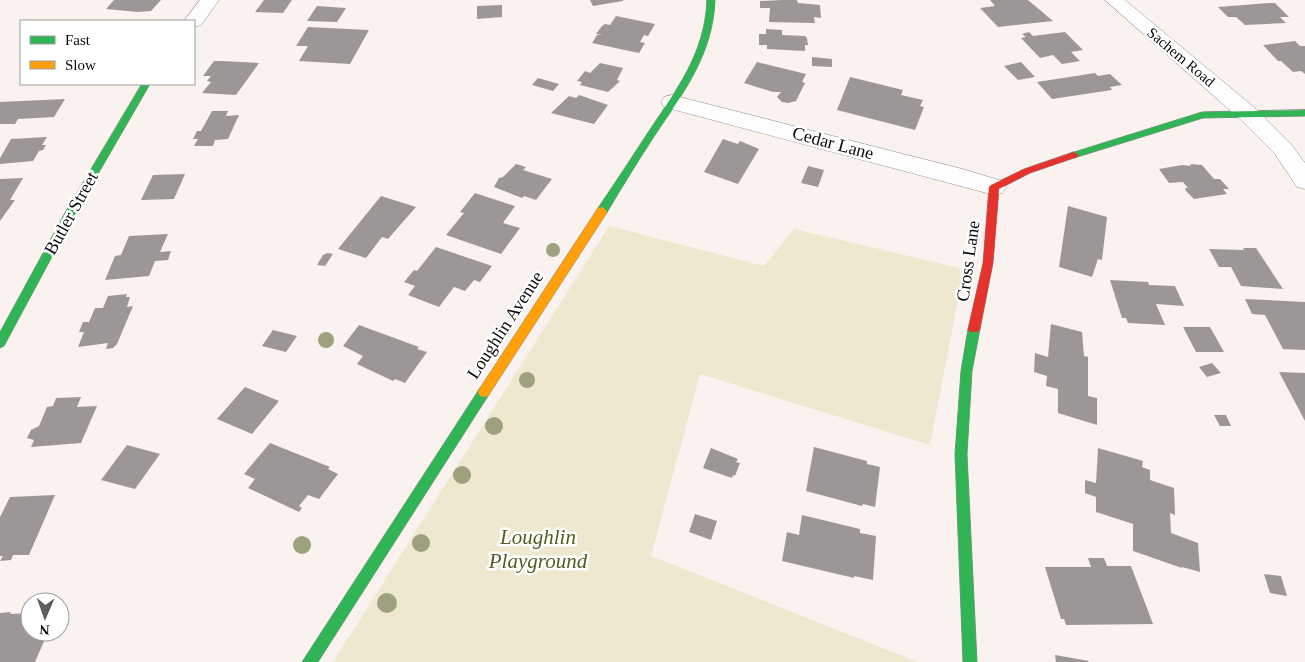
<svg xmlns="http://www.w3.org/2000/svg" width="1305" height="662" font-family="'Times New Roman',serif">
<rect width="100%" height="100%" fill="#faf2ef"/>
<path fill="#eee8d1" d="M609,226L764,266L794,229L964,269L930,445L700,374L651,556L918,662H333Z"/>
<path fill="#9c9796" d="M114,0H161L151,11L138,12L106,9Z
M264,0H292L283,13L255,12Z
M590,0H623V1L593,6Z
M782,0H797L798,3L820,5L821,18L814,17L815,23L769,22L770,8H760V1Z
M990,0H1028L1053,21L998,27L980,8L995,6Z
M1269,3H1275L1289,17H1280L1286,23L1245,25L1236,17H1228L1218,7Z
M502,5V17L477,19V6Z
M317,6L346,8L337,22L307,21Z
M616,16L655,24L648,36L644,35L640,42L645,43L639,53L592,43L597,35H603L596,34L602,26L605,24L610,25Z
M308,27L369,30L350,64L299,61L308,46H296Z
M766,29L782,30V35L805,36L807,38L808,45H805V51L767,49V45H759V34H766Z
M1029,32L1033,36L1065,32L1083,50L1071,52L1080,61L1062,64L1053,55L1040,58L1021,38L1026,37L1022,34Z
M1295,41L1300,46H1305V74L1301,71L1293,72L1281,61H1278L1263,45Z
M812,57L832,59V67L812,66Z
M214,61H222L259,63L236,95L202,93L211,82L207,81L211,76H203Z
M757,62L806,74L802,82L805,83L796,101L788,103L782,102L777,97L781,92H773L744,83Z
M1021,62L1035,77L1018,80L1004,66Z
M600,63L623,68L617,80L620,81L608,92L580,85L582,82L577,81L585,71L590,73Z
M1095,73L1098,76L1110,74L1122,85L1110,87L1112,90L1052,99L1037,82Z
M850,77L903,90L901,95L923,100L920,106L924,107L915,130L837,110Z
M538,78L559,84L553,91L532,85Z
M579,95L608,105L594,124L551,113L569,96L576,98Z
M65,99L54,117L18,119L15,124H0V102Z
M212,111H228L226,116L239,115L228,139L215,140L213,146H194L198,139H193L197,131H201Z
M47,137L42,145H46L43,150L39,151L33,161L0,164V158L11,139Z
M723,139L738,144L740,141L759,149L738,184L704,172Z
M516,164L526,167L523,170L552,179L536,200L524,196L522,198L494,187L499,178L503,177Z
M1190,164L1202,165L1214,179H1220L1229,189H1223L1227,194L1194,199L1186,191L1185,188H1188L1183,182L1169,183L1159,169L1182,165L1191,166Z
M808,166L824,170L818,187L801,183Z
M185,174L174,199L141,200L153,175Z
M23,178L10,200H15L0,221V179Z
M475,193L515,206L503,223L520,228L501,254L446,235L464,213L460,212Z
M381,196L416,207L388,239L382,237L366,258L338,249Z
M1068,206L1107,217L1102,260L1098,259L1092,277L1059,267Z
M168,234L160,252L171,251L168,260L155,261L149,276L105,280L115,256L121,255L129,236Z
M436,247L492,266L480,282L474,280L465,291L454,287L439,307L408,295L415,286L404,282L414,270L417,271Z
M1243,248H1256L1283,289L1241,286L1231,267H1219L1209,249L1244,250Z
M327,253L333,254L325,266L317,265L323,255Z
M1110,280L1148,282L1149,285L1175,286L1184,306L1156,304L1165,325L1128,323L1126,318H1122Z
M127,294L126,297H130L127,307L133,306L117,344L113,348L106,349L108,343L78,347L84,332H79L83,322H89L95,308H103L108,296Z
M1245,299L1305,302V350L1283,349L1265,315L1252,314Z
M1051,324L1082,332L1084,356L1088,357V396L1097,398V425L1058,413V389L1046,386L1047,376L1034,372L1035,353L1048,357Z
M359,325L419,347L417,349L427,352L405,383L395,379L393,381L357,364L363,356L343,346Z
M1183,327H1210L1224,352H1196Z
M273,330L297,336L286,352L262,346Z
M1212,363L1221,373L1207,377L1199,367Z
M1279,372L1305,373V421Z
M245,387L279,401L252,434L217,419Z
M81,397L77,407L97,406L81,443L31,447L34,440L27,438L31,430L39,426L47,407L53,406L56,398Z
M1214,415H1226L1231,426H1220Z
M270,443L330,467L328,469L338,474L319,499L308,495L299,506L302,508L299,512L248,488L255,479L244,474Z
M127,445L160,454L135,489L101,480Z
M814,447L867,461V464L880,467L875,507L863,504L862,506L806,491Z
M711,448L738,459L736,462L740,463L735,476L733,475L732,478L703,468Z
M1098,448L1143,461L1142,467L1150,470V480L1174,488L1175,515L1170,513L1171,533L1198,543L1200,572L1182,567V568L1133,551V524L1096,512V497L1085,493V480L1096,483Z
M55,495L29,555H13L11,560L0,561L3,556H0V517L10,497Z
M695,514L717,521L711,540L689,532Z
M802,515L860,529V533L876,536L873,580L854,576V578L782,561L787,532L799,535Z
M1088,558H1104L1107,566H1131L1153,624L1066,625L1064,619H1061L1045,567H1091Z
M1264,574L1281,576L1287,596L1270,593Z
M11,612L10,614L30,613V632H37L34,639H45L35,662H0V613Z
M1055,655L1089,661L1088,662H1056Z"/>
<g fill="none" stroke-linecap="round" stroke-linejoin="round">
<defs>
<path id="street" d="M200,0H219L201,25L194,27V21H184Z
M1105,0H1125L1256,109L1291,144L1305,163V189L1297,187L1275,154L1240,119Z
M672,95L966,170L1002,181L1006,187L1002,193L994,195L664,107L661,102L664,97Z"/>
<path id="fast" d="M707,0H715C713,54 684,92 655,135C638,161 622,187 606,214H598L597,211L598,208C615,183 632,157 649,131C677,89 705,53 707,0Z
M142,84H150L76,212L4,346L0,348V332L66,211Z
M1305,110V116L1203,118L1074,158L1069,155L1071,153L1202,112Z
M974,324L978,326L980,329L972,371L967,454L977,662H963L955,454L961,371L968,329L970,326Z
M484,387L488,388L490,392L488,396L318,662H302L480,388Z"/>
<path id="slow" d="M602,207L607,211L606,214L488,396L484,397L480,396L478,392L480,388L598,208Z"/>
<path id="jam" d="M1074,152L1079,155L1077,157L1030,173L999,189L993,263L980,329L978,332H970L968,329L983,263L989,187L991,185L1024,169Z"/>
</defs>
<use href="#street" stroke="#938f8e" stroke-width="1"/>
<use href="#fast" stroke="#898684" stroke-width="1"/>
<use href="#slow" stroke="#898684" stroke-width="1"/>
<use href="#jam" stroke="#898684" stroke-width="1"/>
<use href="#street" fill="#fefdfd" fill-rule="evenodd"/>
<use href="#fast" fill="#30b455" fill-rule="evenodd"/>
<use href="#slow" fill="#ff9f0a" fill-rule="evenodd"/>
<use href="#jam" fill="#e5322d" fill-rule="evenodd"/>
</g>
<g fill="#9ea17e">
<circle cx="553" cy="250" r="7"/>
<circle cx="326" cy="340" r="8"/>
<circle cx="527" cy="380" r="8"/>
<circle cx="494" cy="426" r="9"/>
<circle cx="462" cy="475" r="9"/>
<circle cx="421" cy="543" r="9"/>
<circle cx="302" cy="545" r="9"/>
<circle cx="387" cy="603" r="10"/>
</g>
<g text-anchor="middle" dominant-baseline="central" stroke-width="5" stroke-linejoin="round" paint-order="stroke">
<g font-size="15" fill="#0b0b0b" stroke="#fff">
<text transform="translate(1181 57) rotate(40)">Sachem Road</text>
</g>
<g font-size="18" fill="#0b0b0b" stroke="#fff">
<text transform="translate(833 143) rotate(15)">Cedar Lane</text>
<text transform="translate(71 213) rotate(-61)">Butler Street</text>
<text transform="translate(968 261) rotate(-82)">Cross Lane</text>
<text transform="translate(505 325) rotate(-57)">Loughlin Avenue</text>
</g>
<g font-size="21" font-style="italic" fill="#535e21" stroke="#fff">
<text x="538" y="537">Loughlin<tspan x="538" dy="24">Playground</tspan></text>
</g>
</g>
<rect x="20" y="20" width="175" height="65" fill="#ffffff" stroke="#9d9d9d"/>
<rect x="30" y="36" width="25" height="8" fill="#30b455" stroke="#9d9d9d"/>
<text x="65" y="45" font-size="15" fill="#0b0b0b">Fast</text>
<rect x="30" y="61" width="25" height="8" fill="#ff9f0a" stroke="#9d9d9d"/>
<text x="65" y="70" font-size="15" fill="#0b0b0b">Slow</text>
<g transform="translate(45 617) rotate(182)"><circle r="24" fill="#ffffff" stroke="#9d9d9d"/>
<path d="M0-4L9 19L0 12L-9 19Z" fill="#5f5c5b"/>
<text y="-8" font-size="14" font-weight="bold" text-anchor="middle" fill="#0b0b0b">N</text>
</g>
</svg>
